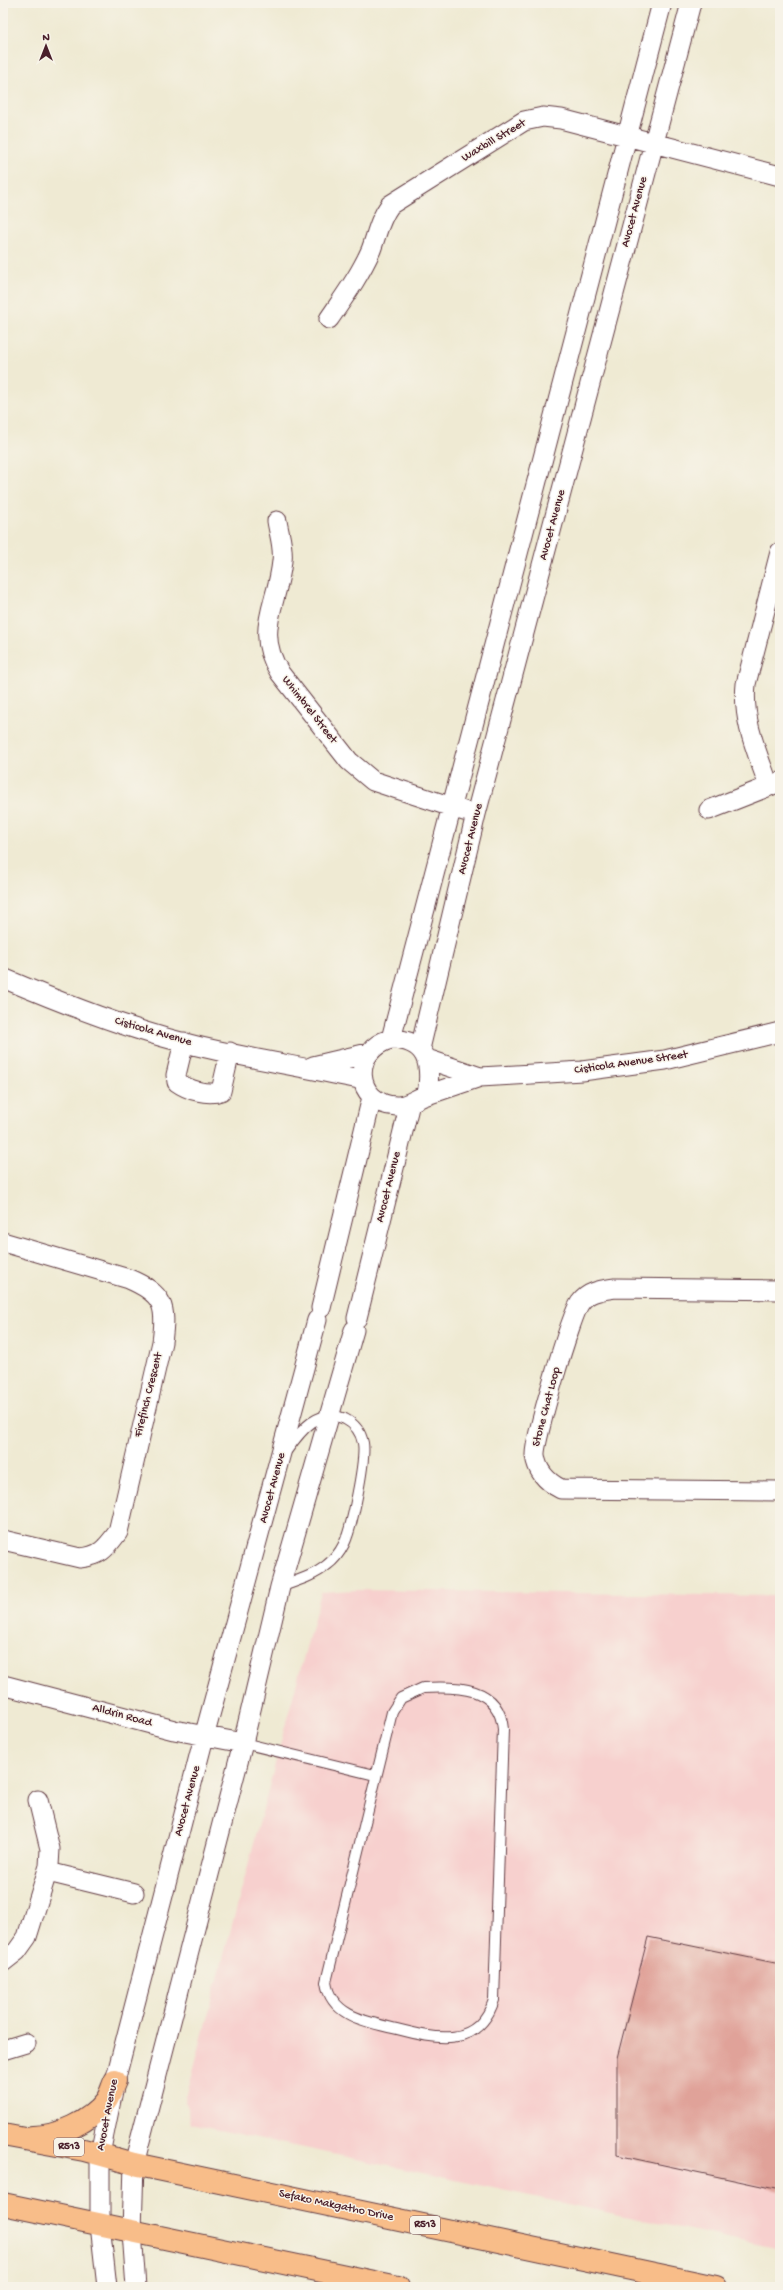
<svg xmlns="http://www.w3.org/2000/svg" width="783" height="2290" font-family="'Gochi Hand',sans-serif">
<rect width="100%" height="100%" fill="#f7f3e8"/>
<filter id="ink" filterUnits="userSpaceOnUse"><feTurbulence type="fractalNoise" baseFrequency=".025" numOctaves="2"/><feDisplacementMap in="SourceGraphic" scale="8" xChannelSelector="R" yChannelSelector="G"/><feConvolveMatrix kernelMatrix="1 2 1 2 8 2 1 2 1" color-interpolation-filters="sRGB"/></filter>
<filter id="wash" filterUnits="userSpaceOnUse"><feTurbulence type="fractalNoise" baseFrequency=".012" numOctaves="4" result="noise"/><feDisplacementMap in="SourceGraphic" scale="16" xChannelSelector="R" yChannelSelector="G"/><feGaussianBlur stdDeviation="0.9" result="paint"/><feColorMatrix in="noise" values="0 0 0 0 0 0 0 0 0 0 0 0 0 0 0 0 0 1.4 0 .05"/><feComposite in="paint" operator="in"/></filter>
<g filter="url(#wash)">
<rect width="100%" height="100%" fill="#efead3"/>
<path fill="#f7d0ce" d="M355,1590L780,1596V2249L191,2124L185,2101L321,1592Z"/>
<g id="blocks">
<path fill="#e0a299" d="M648,1937L780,1964V2190L617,2155V2058Z"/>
</g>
</g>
<g filter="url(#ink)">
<use href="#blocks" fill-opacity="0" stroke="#633d44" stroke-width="1"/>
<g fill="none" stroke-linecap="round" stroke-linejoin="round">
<defs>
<path id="lane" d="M280,1587C296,1581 314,1576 327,1565C334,1560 340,1552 344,1544C352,1528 366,1459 363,1443C361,1433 355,1424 345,1419C319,1407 301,1430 287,1450
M423,1688C457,1686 499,1686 503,1729L494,2000C478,2049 436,2039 397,2029C368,2022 331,2017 326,1982L392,1712L401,1698Z
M243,1743L375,1775"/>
<path id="street" d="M329,319C344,297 360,275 371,250C377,234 379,220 390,205L524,121L543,117L561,119L780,176
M277,521C279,534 284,548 282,561C278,605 253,630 280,673L349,761L373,781L464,811
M769,786C757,752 742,720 746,684L780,552
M709,810L780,782
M3,978C50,998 97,1017 146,1032C216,1054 291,1064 363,1080
M391,1039L662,3
M391,1039C428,1040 432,1064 427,1095C416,1098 407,1107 396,1106C354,1104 350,1050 391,1039Z
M184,1042L176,1075L177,1082C188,1090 208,1096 221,1091L230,1052
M420,1049L476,814L691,3
M427,1059L480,1077
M313,1066L368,1053
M427,1095L480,1077L582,1071L665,1060L780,1032
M3,1242L129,1279C164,1294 167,1306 162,1342L118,1532C106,1548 101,1556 80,1558L3,1540
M780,1290L615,1288C602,1290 588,1291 580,1303C571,1315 534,1440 535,1455C537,1472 547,1482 561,1489L780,1491
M321,1308L372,1097
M357,1318L410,1103
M3,1685L174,1730L243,1743
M48,1872L134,1893
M3,1962L17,1951L27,1937L49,1866L50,1849L38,1800
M3,2050L26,2043
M107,2287L100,2225V2154L115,2081L204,1737L317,1320
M136,2287L132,2232L134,2164L243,1743L280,1587L354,1330"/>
<path id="primary" d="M3,2135L84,2150L134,2164L716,2287
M32,2137C58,2137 91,2121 106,2101C110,2096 112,2087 115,2081
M3,2204L398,2287"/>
</defs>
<use href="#lane" stroke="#633d44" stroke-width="12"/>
<use href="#street" stroke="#633d44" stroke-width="21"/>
<use href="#primary" stroke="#633d44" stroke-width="24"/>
<use href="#lane" stroke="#fff" stroke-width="10"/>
<use href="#street" stroke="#fff" stroke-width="19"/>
<use href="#primary" stroke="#f8bd89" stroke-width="22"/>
</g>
</g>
<g text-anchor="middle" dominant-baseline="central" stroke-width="3" stroke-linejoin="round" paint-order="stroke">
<g fill="#f7f3e8" stroke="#7e5f64" stroke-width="1">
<rect x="54" y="2138" width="30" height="18" rx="3"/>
<rect x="410" y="2216" width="30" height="18" rx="3"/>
</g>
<g font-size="11" font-weight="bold" fill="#4a1f2b">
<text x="69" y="2147">R513</text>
<text x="425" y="2225">R513</text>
</g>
<g font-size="12" fill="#4a1f2b" stroke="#f7f3e8">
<text transform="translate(494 141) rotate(-31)">Waxbill Street</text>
<text transform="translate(635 212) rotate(-75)">Avocet Avenue</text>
<text transform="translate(553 525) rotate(-75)">Avocet Avenue</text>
<text transform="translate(309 710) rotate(52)">Whimbrel Street</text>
<text transform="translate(471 839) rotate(-76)">Avocet Avenue</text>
<text transform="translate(153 1032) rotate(16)">Cisticola Avenue</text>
<text transform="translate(631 1063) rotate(-8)">Cisticola Avenue Street</text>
<text transform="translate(389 1187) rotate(-76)">Avocet Avenue</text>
<text transform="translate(149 1395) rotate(-76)">Firefinch Crescent</text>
<text transform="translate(547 1407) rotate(-75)">Stone Chat Loop</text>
<text transform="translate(273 1488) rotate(-75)">Avocet Avenue</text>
<text transform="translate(122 1716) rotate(15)">Alldrin Road</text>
<text transform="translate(188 1801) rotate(-75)">Avocet Avenue</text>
<text transform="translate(108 2115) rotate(-79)">Avocet Avenue</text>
<text transform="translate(336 2206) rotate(12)">Sefako Makgatho Drive</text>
</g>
</g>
<rect width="783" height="2290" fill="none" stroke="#f7f3e8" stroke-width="16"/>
<g transform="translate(46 46)" stroke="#f7f3e8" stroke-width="3" paint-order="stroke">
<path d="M0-3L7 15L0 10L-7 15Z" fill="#4a1f2b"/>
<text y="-6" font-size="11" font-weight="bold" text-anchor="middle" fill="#4a1f2b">N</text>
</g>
</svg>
